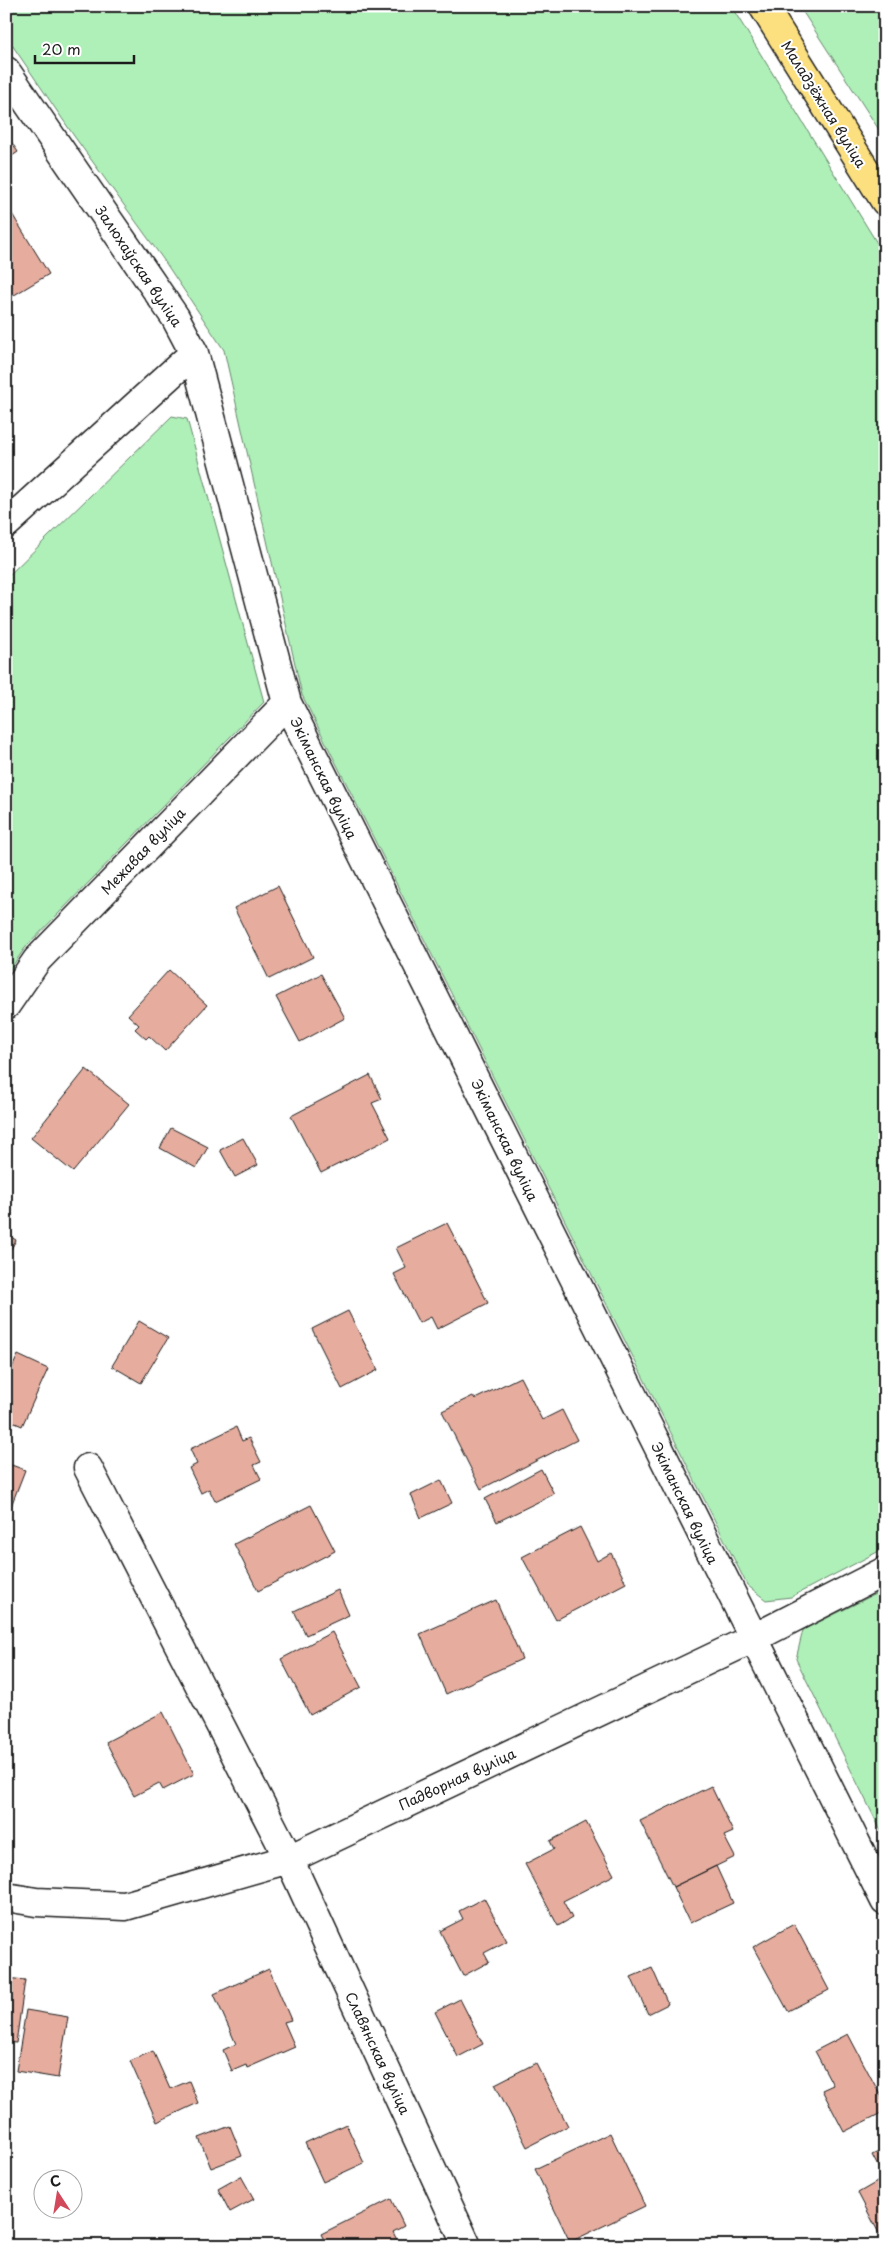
<svg xmlns="http://www.w3.org/2000/svg" width="891" height="2252" font-family="'Playpen Sans',sans-serif">
<rect width="100%" height="100%" fill="#fff"/>
<filter id="ink" filterUnits="userSpaceOnUse"><feTurbulence type="fractalNoise" baseFrequency=".02" numOctaves="2"/><feDisplacementMap in="SourceGraphic" scale="10" xChannelSelector="R" yChannelSelector="G"/><feConvolveMatrix kernelMatrix="1 2 1 2 8 2 1 2 1" color-interpolation-filters="sRGB"/></filter>
<g filter="url(#ink)">
<path fill="#aff0b9" stroke="#66866a" d="M6,6H731L885,256V1548L791,1597L766,1600L747,1585L302,695L224,350L163,259L74,136L6,36Z
M799,6H885V139Z
M172,416L187,419L264,702L25,948L6,975V578Z
M885,1589V1839L796,1659L803,1630Z"/>
<path fill="#e6ad9f" stroke="#1c1c1c" d="M6,134L18,152L6,160Z
M9,209L49,274L6,300V211Z
M278,886L313,957L269,979L234,908Z
M169,970L207,1005L165,1051L149,1036L146,1039L135,1029L139,1025L128,1015Z
M321,974L345,1018L300,1042L276,997Z
M86,1069L129,1104L73,1172L31,1138Z
M370,1075L382,1099L372,1103L390,1138L321,1173L291,1116Z
M171,1128L208,1147L196,1168L160,1148Z
M243,1138L258,1165L235,1177L220,1150Z
M447,1223L488,1303L437,1329L431,1317L419,1323L394,1274L406,1268L396,1248Z
M6,1234L16,1240L6,1258Z
M348,1311L378,1370L342,1389L312,1329Z
M139,1321L168,1338L141,1383L112,1366Z
M18,1355L48,1369L22,1426L6,1419V1381Z
M520,1377L542,1420L562,1410L577,1440L481,1489L442,1411L473,1396L475,1399Z
M236,1427L242,1441L249,1438L261,1462L254,1465L261,1479L215,1501L209,1489L201,1493L189,1468L197,1464L190,1449Z
M6,1463L25,1470L6,1519Z
M541,1469L554,1494L497,1522L485,1499Z
M441,1480L452,1503L421,1518L411,1495Z
M311,1505L335,1551L258,1591L234,1544Z
M580,1527L597,1561L611,1553L626,1583L556,1620L522,1557Z
M338,1590L349,1615L306,1635L294,1611Z
M496,1600L522,1659L446,1694L420,1634Z
M332,1632L361,1687L310,1715L281,1659Z
M163,1712L194,1774L163,1790L159,1783L134,1796L106,1742Z
M711,1786L733,1832L724,1836L735,1857L673,1887L640,1821Z
M586,1822L614,1875L563,1901L572,1918L558,1926L525,1864L554,1849L550,1841Z
M716,1866L733,1903L690,1923L673,1887Z
M484,1898L507,1941L484,1953L489,1962L463,1976L440,1931L463,1919L459,1911Z
M794,1924L829,1990L788,2011L753,1947Z
M652,1968L668,2004L648,2014L631,1977Z
M269,1969L291,2020L284,2022L295,2047L247,2068L246,2065L232,2071L223,2050L236,2044L214,1994Z
M6,1978L25,1980L16,2043L6,2042Z
M460,1999L483,2044L458,2057L435,2012Z
M26,2010L68,2017L58,2078L16,2071Z
M848,2034L885,2104V2111L844,2132L822,2090L833,2085L815,2051Z
M153,2051L170,2089L189,2081L198,2103L157,2122L130,2061Z
M536,2063L568,2126L527,2147L495,2084Z
M346,2124L364,2163L323,2182L305,2143Z
M230,2126L242,2156L211,2168L199,2138Z
M610,2133L645,2206L570,2242L535,2169Z
M885,2149V2240L883,2241L858,2193L884,2178L872,2155Z
M241,2176L254,2199L230,2212L218,2189Z
M391,2199L404,2226L393,2232L400,2246H327L321,2234Z"/>
<g fill="none" stroke-linecap="round" stroke-linejoin="round">
<defs>
<path id="minor" d="M6,71L175,317L194,353L6,524
M194,353L287,703L885,1901
M6,1005L37,960L287,703
M88,1468L289,1859L467,2246
M6,1897L36,1902L125,1906L289,1859L752,1639L885,1571"/>
<path id="major" d="M763,6L885,201"/>
</defs>
<use href="#minor" stroke="#1c1c1c" stroke-width="31"/>
<use href="#major" stroke="#1c1c1c" stroke-width="31"/>
<use href="#minor" stroke="#fff" stroke-width="28"/>
<use href="#major" stroke="#fce080" stroke-width="28"/>
</g>
</g>
<g text-anchor="middle" dominant-baseline="central" stroke-width="4" stroke-linejoin="round" paint-order="stroke">
<g font-size="14" fill="#1c1c1c" stroke="#fff">
<text transform="translate(824 104) rotate(58)">Маладзёжная вуліца</text>
<text transform="translate(139 266) rotate(56)">Залюхаўская вуліца</text>
<text transform="translate(324 778) rotate(64)">Экіманская вуліца</text>
<text transform="translate(143 851) rotate(-46)">Межавая вуліца</text>
<text transform="translate(505 1140) rotate(64)">Экіманская вуліца</text>
<text transform="translate(685 1503) rotate(64)">Экіманская вуліца</text>
<text transform="translate(457 1779) rotate(-25)">Падворная вуліца</text>
<text transform="translate(378 2053) rotate(65)">Славянская вуліца</text>
</g>
</g>
<rect width="891" height="2252" fill="none" stroke="#fff" stroke-width="25"/>
<rect x="12" y="12" width="866" height="2227" fill="none" stroke="#1c1c1c" stroke-width="2" filter="url(#ink)"/>
<g transform="translate(58 2194) rotate(348)"><circle r="24" fill="#ffffff" stroke="#a4a4a4"/>
<path d="M0-4L9 19L0 12L-9 19Z" fill="#d1495b"/>
<text y="-8" font-size="14" font-weight="bold" text-anchor="middle" fill="#1c1c1c">С</text>
</g>
<path d="M35 55v8h99v-8" fill="none" stroke="#1c1c1c" stroke-width="2.5"/>
<text x="42" y="55" font-size="15" fill="#1c1c1c" stroke="#ffffff" stroke-width="4" paint-order="stroke">20 m</text>
</svg>
